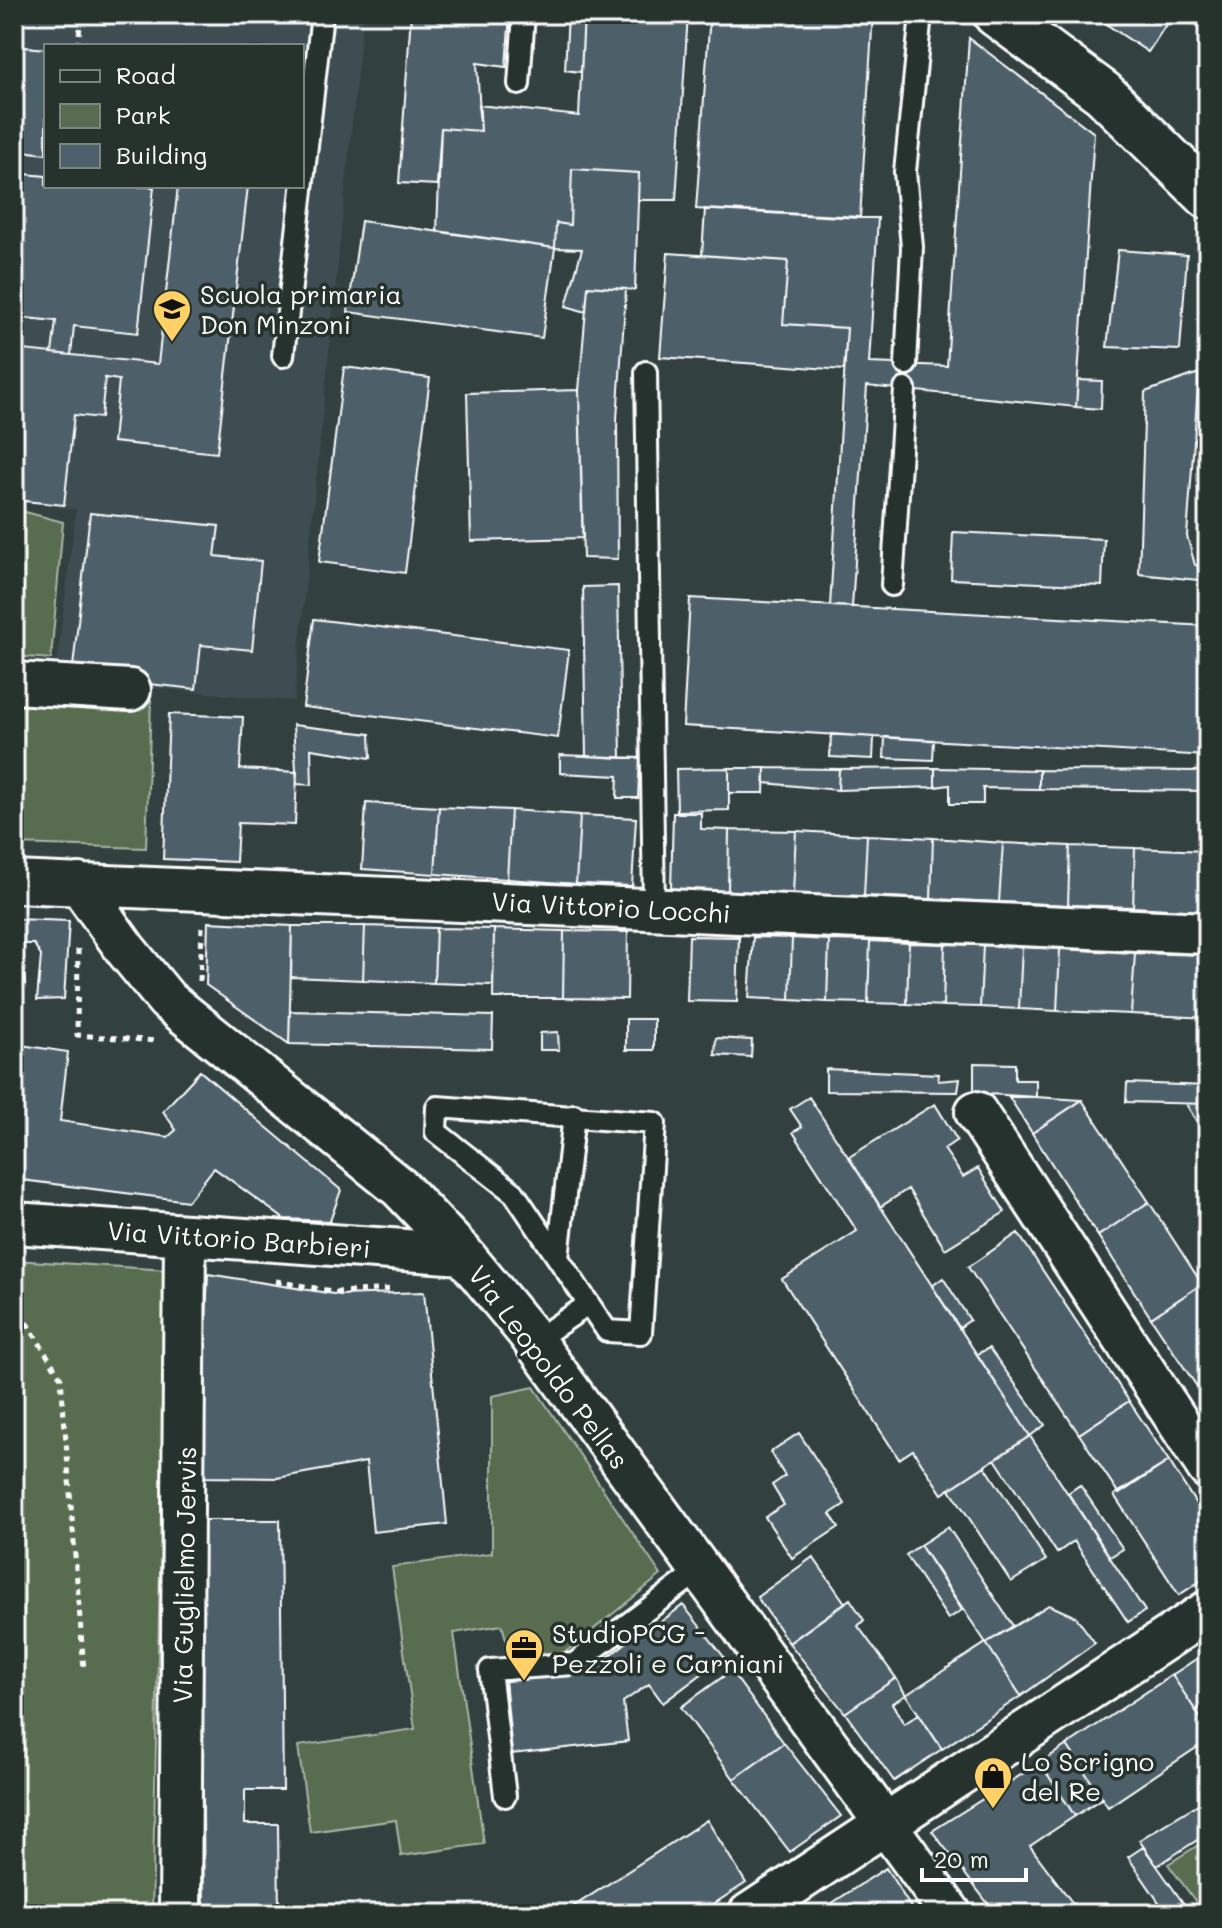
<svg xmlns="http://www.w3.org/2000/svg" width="1222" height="1928" font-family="Mali,sans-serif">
<rect width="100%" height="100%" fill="#324040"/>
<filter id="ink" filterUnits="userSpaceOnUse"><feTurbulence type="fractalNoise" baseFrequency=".0125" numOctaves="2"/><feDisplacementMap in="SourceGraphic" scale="16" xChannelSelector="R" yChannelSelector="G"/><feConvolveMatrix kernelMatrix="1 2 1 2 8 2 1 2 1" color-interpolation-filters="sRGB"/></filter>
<g filter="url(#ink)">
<path fill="#3e4e51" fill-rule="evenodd" d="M14,14H363L294,701L55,679L76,510L14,500ZM46,46H302V186H46Z
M1174,14H1208V38Z"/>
<path fill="#586c50" stroke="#acb6a8" stroke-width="2" d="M14,509L63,522L51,659L14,656Z
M14,695L151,700L146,848L14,844Z
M14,1260L167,1270L152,1914H14Z
M534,1387L661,1575L563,1654L509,1650L502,1625L454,1633L484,1844L401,1856L396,1820L310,1832L298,1746L415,1729L392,1567L492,1553V1396Z
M1208,1839V1914H1205L1168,1864Z"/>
<path fill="#4e606b" stroke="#fff" stroke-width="2" d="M411,14H510L506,67L477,63L481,131L441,128L437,185L399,183Z
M568,14H584L581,72L565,70Z
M626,14H688L676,200H638L639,173L572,169L570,225L556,223L555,248L437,231L441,128L481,131L478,105L579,116L584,15L626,17Z
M710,14H873L860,218L696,209Z
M1091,14H1159L1169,20L1148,52Z
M969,38L1094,133L1076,407L867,386L852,607L830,606L847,328L783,324L788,261L702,255L705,209L878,218L869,363L947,366Z
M14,46L46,49V154L14,150Z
M572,169L639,173L635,290L588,286L586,312L566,306L582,249L555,248L556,223L570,225Z
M14,173L46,176V186L154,187L138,333L74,326L71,355L52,353L56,321L14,317Z
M178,186H248L217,453L113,442L119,380L105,378L101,418L74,415L64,505L14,500V349L158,364Z
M361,221L555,248L542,338L348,312Z
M1118,250L1187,255L1180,350L1107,347Z
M668,253L788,261L783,324L847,328L844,370L660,357Z
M588,286L626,289L617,419L618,559L583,558L579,390Z
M344,367L430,378L405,573L319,562Z
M1199,373L1187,536L1195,565L1208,568V581L1139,574L1145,392Z
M1078,380L1102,381L1101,409L1076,407Z
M579,390L583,538L471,541L467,393Z
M90,513L219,526L215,556L261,561L252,650L201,645L196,689L72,676Z
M953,532L1104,539L1102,586L951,579Z
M618,586L621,758L586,756L583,587Z
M690,598L1208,626V756L683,726Z
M314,619L569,650L558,738L303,707Z
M169,714L243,717L240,769L297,772L295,825L238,823L236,862L163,859Z
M293,725L370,734L371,758L311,749L312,785L297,784Z
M831,734L874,737L873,759L830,757Z
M885,737L934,740L933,760L884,758Z
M560,755L640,758L638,798H617L618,776L560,773Z
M729,768V810L677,811L676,769Z
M729,768H765L764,793H729Z
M765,768L839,769L838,790L765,783Z
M935,768L1039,770V789L983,788V804H950V785L935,787Z
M935,768V787L838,790L839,769Z
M1039,770L1208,771V791L1039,789Z
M366,803L439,807L435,874L362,869Z
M439,807L511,810L507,879L435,874Z
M511,810L580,815L576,884L507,879Z
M673,813H701V829L729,830L728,891L671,889Z
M580,815L636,818L632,886L576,884Z
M729,830L796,831L793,894L728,891Z
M796,831L867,835L864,896L793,894Z
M867,835L933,838L931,899L864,896Z
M933,838L1003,843L999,902L931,899Z
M1003,843L1070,846L1068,905L999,902Z
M1070,846L1135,848L1133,907L1068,905Z
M1135,848L1205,851L1202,911L1133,907Z
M1205,851H1208V911H1202Z
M14,919L69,921L64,999L37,1000L41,956L34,944H22L25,984H14Z
M208,922L292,926L289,1044L206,985Z
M292,926H365L363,980L291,977Z
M365,926L436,928L434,983L363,980Z
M436,928L494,929L493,985L434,983Z
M494,929L564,931L563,998H493Z
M564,931L628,932L627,999L563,998Z
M689,936L739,937L737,1002L687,1001Z
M753,937L792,938L790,1000L749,998Z
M792,938L829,940L827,1002L790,1000Z
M829,940L870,941L868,1003L827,1002Z
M870,941L909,943L907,1004L868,1003Z
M909,943L945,944L943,1006L907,1004Z
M945,944L983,945L980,1007L943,1006Z
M983,945L1022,947L1019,1009L980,1007Z
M1022,947L1060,949L1057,1011L1019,1009Z
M1060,949L1135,953L1131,1014L1057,1011Z
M1135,953L1208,955V1018L1131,1014Z
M290,1011L493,1016L492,1049L289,1044Z
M626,1019H654V1050H626Z
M558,1032L559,1050H540V1033Z
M716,1038L752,1040L751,1057L715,1055Z
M14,1044L68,1052L60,1121L168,1137L176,1130L163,1111L200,1071L341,1190L330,1221L284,1219L214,1168L188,1201L14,1179Z
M974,1063L1015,1064V1080H1036V1097L974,1093Z
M826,1069L939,1074L938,1081L960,1079L958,1092L826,1091Z
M1127,1083L1208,1086V1104L1126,1102Z
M809,1097L1030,1436L942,1494L913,1450L899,1459L782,1279L857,1231L793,1132L802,1127L790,1109Z
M1009,1097H1036L1082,1100L1032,1133Z
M1082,1100L1149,1202L1098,1236L1032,1133Z
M935,1104L957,1140L944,1149L963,1177L978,1168L1005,1212L945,1249L908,1189L880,1207L849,1157Z
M1186,1104H1208V1140Z
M1149,1202L1202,1284L1151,1318L1098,1236Z
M1018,1233L1129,1401L1079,1434L968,1267Z
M208,1274L340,1295L424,1292L447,1524L373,1532L366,1462L277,1478L199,1477Z
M943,1278L970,1320L959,1328L932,1286Z
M1202,1284L1208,1293V1403L1151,1318Z
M989,1348L1045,1425L1030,1436L977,1354Z
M1129,1401L1169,1461L1119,1494L1079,1434Z
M799,1433L845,1504L830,1514L839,1527L792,1558L765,1517L784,1505L772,1485L785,1476L770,1452Z
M1030,1436L1145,1611L1128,1622L1074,1541L1057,1553L995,1459Z
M1169,1461L1208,1523V1576L1179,1595L1114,1495Z
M985,1466L1046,1560L1011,1582L950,1489Z
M1080,1485L1123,1549L1110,1557L1068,1493Z
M200,1520H280L283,1790H245V1824H278L279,1914H204Z
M948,1527L1013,1626L986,1643L920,1545Z
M920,1545L962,1610L948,1619L906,1555Z
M813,1557L845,1603L789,1643L757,1597Z
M850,1599L864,1620L858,1626L896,1678L845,1713L789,1643Z
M683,1605L724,1657L663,1703L649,1684L623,1702L628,1741L512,1754L505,1679L594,1668L646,1627L650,1630Z
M1049,1605L1076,1617L1095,1643L1021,1696L986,1643Z
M986,1643L1021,1696L942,1749L906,1695Z
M1208,1651V1703L1196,1711L1172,1675Z
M731,1671L784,1743L734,1779L681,1707Z
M1172,1675L1208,1729V1740L1108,1807L1067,1745Z
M896,1678L906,1695L892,1703L904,1724L919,1714L942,1749L894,1781L845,1713Z
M784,1743L841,1816L790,1852L734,1779Z
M1067,1745L1102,1798L1075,1816L1040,1763Z
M1040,1763L1075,1816L1030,1846L1074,1905L1062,1914H996L932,1831Z
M1208,1798V1833L1157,1866L1139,1840Z
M707,1820L746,1883L698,1914H562Z
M1143,1847L1157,1866L1191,1914H1167L1128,1857Z
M886,1868L915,1914H826L823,1909Z
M1074,1905L1079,1914H1062Z"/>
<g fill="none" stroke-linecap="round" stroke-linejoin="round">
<defs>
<path id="lane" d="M519,84L524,14
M283,356L322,14
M906,364L912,247L905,172L921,14
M646,372L654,909
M892,585L905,389
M437,1107L655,1123L641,1333L607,1331L514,1193L436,1132Z
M558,1258L574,1115
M534,1341L589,1304
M505,1796L490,1670L574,1664L699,1571"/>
<path id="street" d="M14,683L130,690
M14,882L1208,933
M79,884L126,950L167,1000L400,1188L463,1254L528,1333L951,1914
M976,1112L1208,1468
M14,1223L463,1254
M180,1914L185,1237
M749,1914L1208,1611"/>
<path id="secondary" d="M996,14L1103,93L1208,196"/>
</defs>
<use href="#lane" stroke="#fff" stroke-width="26"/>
<use href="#street" stroke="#fff" stroke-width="46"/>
<use href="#secondary" stroke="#fff" stroke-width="50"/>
<path stroke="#fff" stroke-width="5" stroke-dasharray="6 6" stroke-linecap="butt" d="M78,46L81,14
M78,949L77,1035L157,1041
M200,981L202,927
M14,1266L26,1263
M276,1281L338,1292L393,1289
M14,1302L61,1378L84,1670
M1201,1504L1208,1514"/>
<use href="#lane" stroke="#26332d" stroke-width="20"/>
<use href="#street" stroke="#26332d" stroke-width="40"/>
<use href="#secondary" stroke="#26332d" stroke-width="44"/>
<defs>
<path id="rail" d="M1203,14L1208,17"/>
</defs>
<use href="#rail" stroke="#fff" stroke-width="9"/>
<use href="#rail" stroke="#26332d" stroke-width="6" stroke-dasharray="18" stroke-linecap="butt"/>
</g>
</g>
<defs>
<symbol id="school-pin" viewBox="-11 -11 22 30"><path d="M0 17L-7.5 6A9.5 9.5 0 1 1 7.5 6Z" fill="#ffd166" stroke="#26332d"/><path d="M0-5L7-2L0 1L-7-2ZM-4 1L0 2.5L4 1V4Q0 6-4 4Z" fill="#111"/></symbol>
<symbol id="office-pin" viewBox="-11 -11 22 30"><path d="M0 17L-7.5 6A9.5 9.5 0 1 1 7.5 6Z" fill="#ffd166" stroke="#26332d"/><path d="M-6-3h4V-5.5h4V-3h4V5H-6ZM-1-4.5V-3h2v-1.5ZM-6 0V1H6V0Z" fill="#111"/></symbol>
<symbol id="shop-pin" viewBox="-11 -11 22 30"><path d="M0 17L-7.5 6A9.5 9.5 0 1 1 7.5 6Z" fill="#ffd166" stroke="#26332d"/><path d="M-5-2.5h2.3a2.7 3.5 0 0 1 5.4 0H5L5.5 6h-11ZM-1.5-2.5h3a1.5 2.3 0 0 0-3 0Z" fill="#111"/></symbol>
</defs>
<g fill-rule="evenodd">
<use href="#school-pin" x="150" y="287" width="44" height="60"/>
<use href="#office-pin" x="502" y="1626" width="44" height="60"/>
<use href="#shop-pin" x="971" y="1754" width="44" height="60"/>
</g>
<g text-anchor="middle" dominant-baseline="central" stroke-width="7" stroke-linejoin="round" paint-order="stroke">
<g font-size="26" fill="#fff" stroke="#26332d" text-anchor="start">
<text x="200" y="294">Scuola primaria<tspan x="200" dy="30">Don Minzoni</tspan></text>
<text x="552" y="1633">StudioPCG -<tspan x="552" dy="30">Pezzoli e Carniani</tspan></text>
<text x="1021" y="1761">Lo Scrigno<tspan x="1021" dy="30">del Re</tspan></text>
</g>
<g font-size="26" fill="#fff" stroke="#26332d">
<text transform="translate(611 907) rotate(3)">Via Vittorio Locchi</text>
<text transform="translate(239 1239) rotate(4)">Via Vittorio Barbieri</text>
<text transform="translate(549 1367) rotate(53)">Via Leopoldo Pellas</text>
<text transform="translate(184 1575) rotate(-89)">Via Guglielmo Jervis</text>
</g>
</g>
<rect width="1222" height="1928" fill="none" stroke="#26332d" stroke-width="48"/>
<rect x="24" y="24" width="1174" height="1880" fill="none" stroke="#fff" stroke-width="3" filter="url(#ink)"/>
<rect x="44" y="44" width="260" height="144" fill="#26332d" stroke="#7d8581" stroke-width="2"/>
<rect x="60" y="70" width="40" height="12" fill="#26332d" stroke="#7d8581" stroke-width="2"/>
<text x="116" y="84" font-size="24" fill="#ffffff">Road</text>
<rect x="60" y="104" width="40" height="24" fill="#586c50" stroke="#7d8581" stroke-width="2"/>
<text x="116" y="124" font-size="24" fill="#ffffff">Park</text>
<rect x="60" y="144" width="40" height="24" fill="#4e606b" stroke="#7d8581" stroke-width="2"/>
<text x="116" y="164" font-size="24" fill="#ffffff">Building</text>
<path d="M922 1868v12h104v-12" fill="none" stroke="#ffffff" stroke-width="4"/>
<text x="934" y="1868" font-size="24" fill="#ffffff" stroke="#26332d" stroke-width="6" paint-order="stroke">20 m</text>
</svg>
